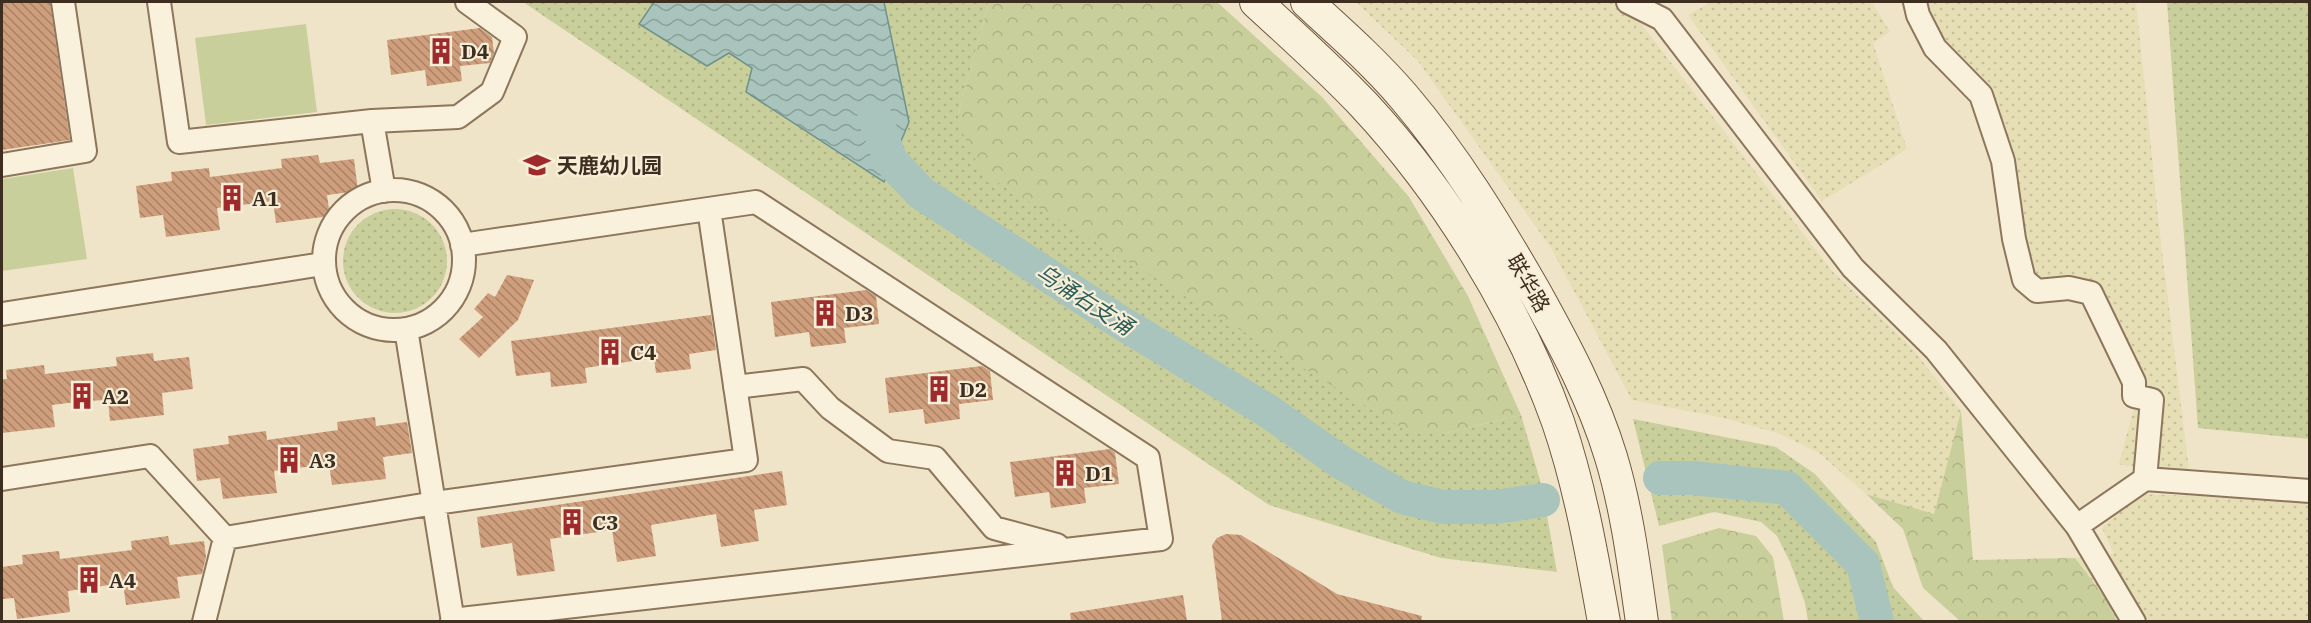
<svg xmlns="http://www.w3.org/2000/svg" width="2311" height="623" font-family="'IBM Plex Serif','Noto Sans SC',serif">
<defs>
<pattern id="farmland-dots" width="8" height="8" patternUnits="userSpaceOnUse" patternTransform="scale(1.5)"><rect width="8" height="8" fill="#e6deb5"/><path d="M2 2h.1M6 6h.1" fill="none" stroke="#c6bf9b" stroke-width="1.8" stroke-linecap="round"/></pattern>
<pattern id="grass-dots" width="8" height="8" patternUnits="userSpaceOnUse" patternTransform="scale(1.5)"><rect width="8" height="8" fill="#c9cf9b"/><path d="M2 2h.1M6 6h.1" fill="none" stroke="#aeb285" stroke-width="1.8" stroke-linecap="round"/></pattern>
<pattern id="forest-crowns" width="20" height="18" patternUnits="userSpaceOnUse" patternTransform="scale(1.5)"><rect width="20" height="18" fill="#c9cf9b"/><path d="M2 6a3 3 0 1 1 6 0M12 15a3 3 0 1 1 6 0" fill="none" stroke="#aeb285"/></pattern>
<pattern id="water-waves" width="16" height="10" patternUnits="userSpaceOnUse" patternTransform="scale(1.5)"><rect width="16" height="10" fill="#a9c4bc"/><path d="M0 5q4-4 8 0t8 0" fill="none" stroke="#8ba098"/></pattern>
<pattern id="building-back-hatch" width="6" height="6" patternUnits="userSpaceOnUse" patternTransform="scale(1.5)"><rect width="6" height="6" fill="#cf9f7d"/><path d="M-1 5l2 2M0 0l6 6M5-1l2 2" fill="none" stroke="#a98266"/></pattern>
</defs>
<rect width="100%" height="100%" fill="#f0e4c8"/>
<path fill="url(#farmland-dots)" d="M1356,2L1625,3L1832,271L1912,348L1961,411L1934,515L1866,494L1819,453L1780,434L1724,418L1632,400L1551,248L1418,61Z
M1711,2H1872L1890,32L1873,43L1907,149L1822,201L1688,15Z
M1923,2H2136L2160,234L2189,471H2150L2119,464L2138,393L2093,288L2040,285L2033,278L2008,159L1937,39Z
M2139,494L2309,500V621H2114L2075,558L2114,554L2102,528Z"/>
<path fill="url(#grass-dots)" d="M523,2H989L958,115L1438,435L1521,415L1542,487L1557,572L1441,558L1269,505Z
M2167,2H2309V439L2198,428Z
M343 261a52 52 0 1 1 104 0a52 52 0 1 1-104 0Z
M1633,419L1776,447L1815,474L1876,542L1893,587L1924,621H1808L1805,603L1790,562L1777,536L1761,522L1714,512L1659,526Z"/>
<path fill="url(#forest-crowns)" d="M989,2H1217L1322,97L1409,197L1468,296L1521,415L1438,435L1402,428L982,173L962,132L958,115Z
M1961,411L1973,560L2075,558L2105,598L2117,621H1960L1923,588L1903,529L1866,494L1934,514Z
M1719,528L1756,536L1773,557L1784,621H1672L1662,545Z"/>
<path fill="#c9cf9b" d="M306,24L317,112L206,125L195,38Z
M73,168L87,259L2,271V179Z"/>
<path fill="url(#water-waves)" stroke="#6f938a" stroke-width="1.5" d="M654,2H884L909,122L884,182L746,92L752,68L729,53L707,66L639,24Z"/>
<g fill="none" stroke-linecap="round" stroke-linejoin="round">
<path stroke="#a9c4bc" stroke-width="34" d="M874,119L877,121L890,160L921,193L1120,322L1268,411L1342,463L1402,497L1443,507H1495L1543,500
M1660,478H1693L1787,488L1863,564L1877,622"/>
</g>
<path fill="url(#building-back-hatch)" d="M2,2H50L70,140L2,150Z
M480,28L492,37L494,53L490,63L460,66L462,81L427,86L425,70L391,75L387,40Z
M318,155L320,163L354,159L358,191L327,195L330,216L276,223L273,201L217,208L220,230L166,237L163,215L140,218L136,186L172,181L171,172L209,168L210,177L282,168L281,159Z
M507,275L534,280L518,320L479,358L459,339L483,317L474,309L488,293L495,297Z
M866,290L876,296L879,324L844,328L846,343L811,347L809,332L775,337L771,302Z
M711,315L716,350L689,354L691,369L656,373L654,358L585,368L587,383L551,387L550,372L516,376L511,341Z
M153,353L154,361L189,357L193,389L162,393L164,415L110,421L108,400L84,401L52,405L55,427L2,433V379H7L6,370L44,365L45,374L117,366L116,357Z
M982,366L990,371L993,400L959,404L960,419L925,424L923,409L889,413L885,378Z
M375,417L376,426L407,422L412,453L383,457L386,479L332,485L329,464L274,471L277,493L223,499L220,478L197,481L193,449L229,444L228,436L266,431L267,440L338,430L337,422Z
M1110,449L1115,453L1119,484L1084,488L1086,503L1051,508L1049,492L1015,497L1010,462Z
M782,471L787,505L754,510L759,541L721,547L716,514L651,525L656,556L617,562L612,530L550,539L555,571L517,576L512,543L481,548L477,517Z
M1226,534L1241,535L1337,594L1422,616L1421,621H1222L1212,545L1217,538Z
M168,536L170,545L204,541L206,557L202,574L177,577L180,598L126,605L123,583L68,591L70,612L17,619L14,598L2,599V567L23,564L22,555L59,551L60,559L132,550L131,541Z
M1183,595L1187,621H1071L1070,613Z"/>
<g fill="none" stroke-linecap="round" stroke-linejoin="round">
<defs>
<path id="street" d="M159,2L179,142L372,121L458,117L492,92L515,37L467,2
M1628,2L1662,19L1853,268L1936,350L2077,526L2134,622
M1915,2L1918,15L1935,48L1981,95L2003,161L2014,239L2024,280L2037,291L2069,288L2091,293L2134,382V396L2152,400L2145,479
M372,121L384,191
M2,165L85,151L63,2
M324 260a70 70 0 1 1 140 0a70 70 0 1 1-140 0Z
M2,314L323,264
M406,329L453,622
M735,387L803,379L830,408L888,451L935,458L994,528L1057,545
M2,479L150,456L225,538
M2077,526L2145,479L2310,491
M225,538L435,503L746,460L709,209
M452,620L1161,539L1148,458L756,202L462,245
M204,622L225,538"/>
<path id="secondary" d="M1256,2C1292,35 1330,69 1364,105C1445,192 1518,310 1558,422C1580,486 1592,555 1604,622
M1307,2C1340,32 1374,62 1404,97C1455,157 1496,224 1535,292C1565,346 1593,398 1611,457C1627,510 1634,566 1642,622"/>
</defs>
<use href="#street" stroke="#8d765c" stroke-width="26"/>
<use href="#secondary" stroke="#6f573f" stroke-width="34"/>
<use href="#street" stroke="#faf1dc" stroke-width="22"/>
<use href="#secondary" stroke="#faf1dc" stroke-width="32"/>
</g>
<defs>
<symbol id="building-bare" viewBox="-9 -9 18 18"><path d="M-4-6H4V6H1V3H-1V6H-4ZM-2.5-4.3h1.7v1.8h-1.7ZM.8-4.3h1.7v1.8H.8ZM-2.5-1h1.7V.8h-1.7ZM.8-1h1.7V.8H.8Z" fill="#9e2a2b" stroke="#f7eed8" stroke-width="2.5" paint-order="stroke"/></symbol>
<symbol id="school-bare" viewBox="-9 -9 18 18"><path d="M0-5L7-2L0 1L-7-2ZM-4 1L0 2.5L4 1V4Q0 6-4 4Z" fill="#9e2a2b" stroke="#f7eed8" stroke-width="2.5" paint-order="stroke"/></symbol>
</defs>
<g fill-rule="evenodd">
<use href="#building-bare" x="422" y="32" width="38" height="38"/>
<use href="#school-bare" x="518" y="146" width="38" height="38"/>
<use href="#building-bare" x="213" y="179" width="38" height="38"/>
<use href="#building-bare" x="806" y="294" width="38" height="38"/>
<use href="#building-bare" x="591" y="333" width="38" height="38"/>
<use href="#building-bare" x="920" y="370" width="38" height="38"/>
<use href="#building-bare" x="63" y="377" width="38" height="38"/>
<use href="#building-bare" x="270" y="441" width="38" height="38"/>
<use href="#building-bare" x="1046" y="454" width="38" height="38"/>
<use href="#building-bare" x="553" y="503" width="38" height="38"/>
<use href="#building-bare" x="70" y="561" width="38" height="38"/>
</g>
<g text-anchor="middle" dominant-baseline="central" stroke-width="4.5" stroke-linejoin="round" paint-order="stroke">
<g font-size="21" font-weight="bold" fill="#3d2e20" stroke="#f7eed8" text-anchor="start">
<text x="461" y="51">D4</text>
<text x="557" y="165">天鹿幼儿园</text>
<text x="252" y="198">A1</text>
<text x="845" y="313">D3</text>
<text x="630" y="352">C4</text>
<text x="959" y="389">D2</text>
<text x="102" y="396">A2</text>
<text x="309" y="460">A3</text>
<text x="1085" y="473">D1</text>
<text x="592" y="522">C3</text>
<text x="109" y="580">A4</text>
</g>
<g font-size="21" fill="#3d2e20" stroke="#f7eed8">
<text transform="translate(1529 283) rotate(60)">联华路</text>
</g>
<g font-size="22" font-style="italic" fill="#2f5d5a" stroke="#f7eed8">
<text transform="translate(1085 299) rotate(33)">乌涌右支涌</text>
</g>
</g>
<rect width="2311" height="623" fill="none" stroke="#3d2e20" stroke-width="6"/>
</svg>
